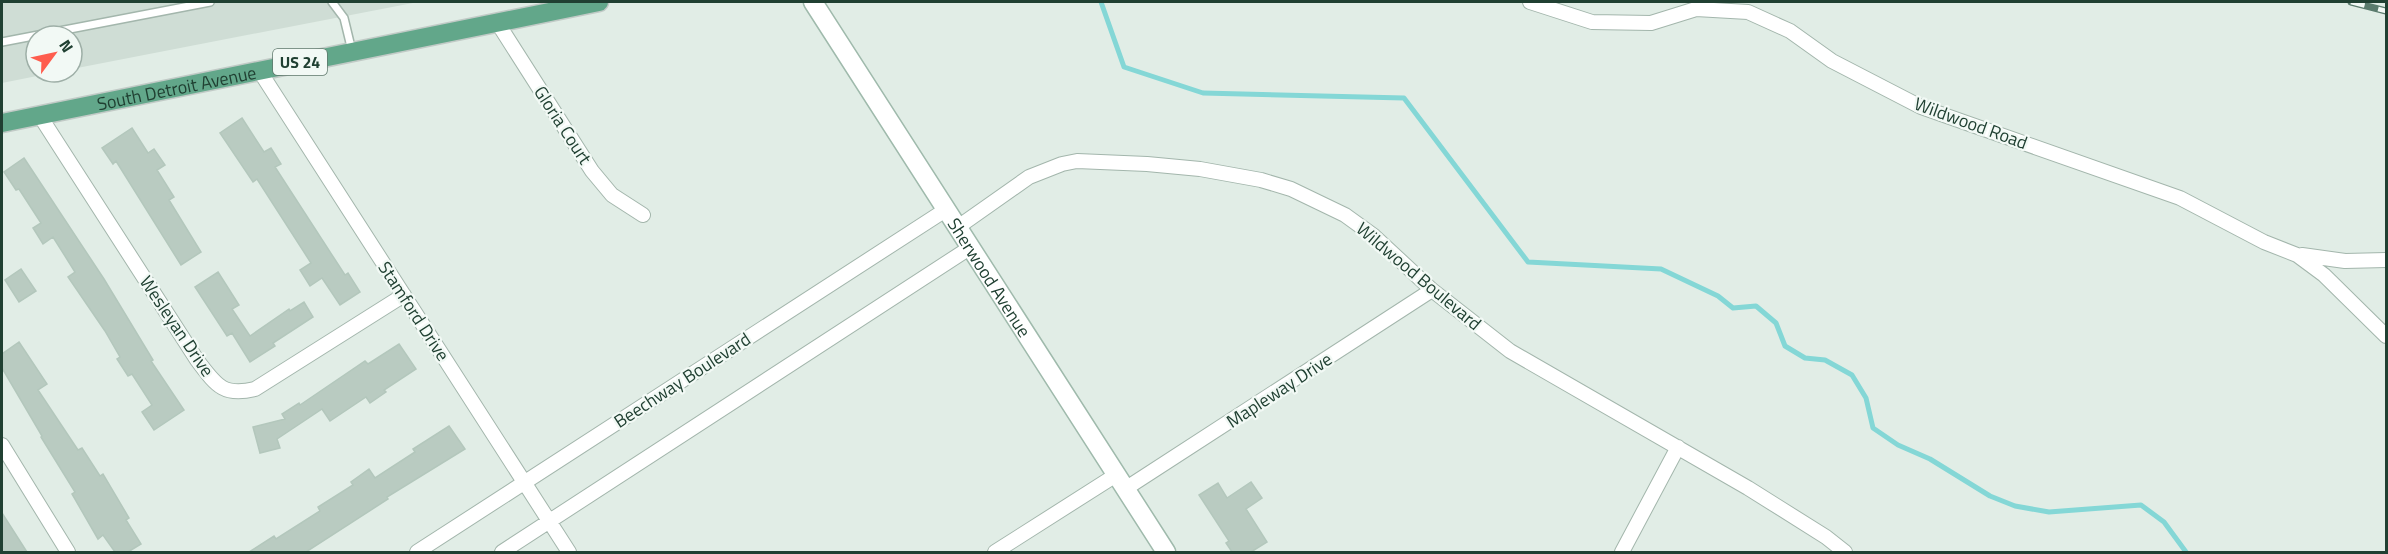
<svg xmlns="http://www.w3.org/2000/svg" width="2388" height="554" font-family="'Titillium Web',sans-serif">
<rect width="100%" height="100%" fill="#e1ede6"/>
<path fill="#cfddd5" d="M2,2H418L72,69V36H36V72H57L2,83Z"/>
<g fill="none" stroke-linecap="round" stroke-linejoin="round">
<path stroke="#84d7d6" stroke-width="5" d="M1101,2L1124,67L1203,93L1404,98L1528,262L1661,269L1718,296L1733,308L1756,306L1776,323L1785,346L1805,358L1825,360L1852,375L1866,398L1873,428L1898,445L1930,459L1990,496L2015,506L2049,512L2141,505L2164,522L2186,552"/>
</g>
<path fill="#b9cbc1" stroke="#b3c7bc" stroke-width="1.5" d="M242,118L264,152L271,148L281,164L275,167L345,275L348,273L360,292L340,305L322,278L310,286L300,270L311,263L257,179L253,182L220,133Z
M132,128L148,153L154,149L165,165L157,170L174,197L169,200L201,252L181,265L116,161L113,164L102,148Z
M24,158L104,279L153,360L151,361L184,410L154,430L142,412L152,405L132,374L128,376L117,359L120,357L105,331L68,277L75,272L53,237L43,244L33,228L41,223L19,189L16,190L4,172Z
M21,269L36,291L19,302L5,280Z
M218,272L239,305L232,309L250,336L289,309L290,311L304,302L313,317L273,343L275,346L250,362L232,333L227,336L195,287Z
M19,342L47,384L38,390L78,450L82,448L100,476L103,474L129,518L126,520L141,544L128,552H115L103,535L98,539L72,494L75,492L41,437L42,436L2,368V354Z
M399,344L416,369L384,390L386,392L370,403L366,397L330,421L322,409L277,439L280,448L260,453L253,427L285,419L282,414L299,403L300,405L365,361L368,364Z
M449,426L465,449L387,497L388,499L306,552H249L274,536L276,539L320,511L318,507L353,485L351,482L369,469L375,478L415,452L413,449Z
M1251,482L1262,498L1246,509L1267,542L1251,552H1232L1226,543L1229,541L1199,495L1218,483L1227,498Z
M2,513L27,552H2Z"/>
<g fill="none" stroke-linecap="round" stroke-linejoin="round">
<defs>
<path id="lane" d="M332,2L344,18L352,51
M2,42L210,2"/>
<path id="street" d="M1530,2L1592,22L1651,23L1696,9L1748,12L1790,31L1832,61L1921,107L2180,198L2264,242L2297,255L2324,275L2386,336
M497,22L592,171L612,195L643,215
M259,70L569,552
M40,116L197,360C216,385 223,397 255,389L404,295
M958,227L1029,177L1062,164L1077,161L1147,164L1200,169L1261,180L1291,189L1345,215L1374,236L1432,290L1510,351L1748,488L1826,537L1845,552
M2302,255L2345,261L2386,260
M2,445L68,552
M1125,489L1432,290
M417,552L947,209
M502,552L971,247
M995,552L1116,475
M1622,552L1678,447"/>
<g id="secondary">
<path id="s1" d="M813,2L1166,552"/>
</g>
<g id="primary">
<path id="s2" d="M2,123L599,2"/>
</g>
</defs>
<use href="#lane" stroke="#a3b6ac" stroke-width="10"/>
<use href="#street" stroke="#a3b6ac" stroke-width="16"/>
<use href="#secondary" stroke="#9fbaac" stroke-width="21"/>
<use href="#primary" stroke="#c1cac6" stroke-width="21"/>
<use href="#lane" stroke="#fff" stroke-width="7"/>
<use href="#street" stroke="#fff" stroke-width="14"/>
<use href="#secondary" stroke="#fff" stroke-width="18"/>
<use href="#primary" stroke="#62a78a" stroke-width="18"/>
<defs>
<path id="rail" d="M2351,2L2386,11"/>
</defs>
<use href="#rail" stroke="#5a7b6d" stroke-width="7"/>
<use href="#rail" stroke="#f2f9f5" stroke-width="4.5" stroke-dasharray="14" stroke-linecap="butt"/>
</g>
<g text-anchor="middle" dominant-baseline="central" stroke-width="4.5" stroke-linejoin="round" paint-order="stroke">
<rect fill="#f2f9f5" stroke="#5f786c" stroke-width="1.5" x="273" y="49" width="54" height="26" rx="4.5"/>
<g font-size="16" font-weight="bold" fill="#204032">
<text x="300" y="62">US 24</text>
</g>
<g font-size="18" fill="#204032" stroke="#f2f9f5">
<text stroke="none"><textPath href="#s2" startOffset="178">South Detroit Avenue</textPath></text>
<text transform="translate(1971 123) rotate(20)">Wildwood Road</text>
<text transform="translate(563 125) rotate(57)">Gloria Court</text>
<text transform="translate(1419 276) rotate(40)">Wildwood Boulevard</text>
<text stroke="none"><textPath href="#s1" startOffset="327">Sherwood Avenue</textPath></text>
<text transform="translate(414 311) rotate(57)">Stamford Drive</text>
<text transform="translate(177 326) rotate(56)">Wesleyan Drive</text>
<text transform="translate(682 380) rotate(-33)">Beechway Boulevard</text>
<text transform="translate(1279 390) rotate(-33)">Mapleway Drive</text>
</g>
</g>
<rect width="2388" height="554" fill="none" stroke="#204032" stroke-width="6"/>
<g transform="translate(54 54) rotate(57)"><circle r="28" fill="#f2f9f5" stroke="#9eafa7" stroke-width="1.5"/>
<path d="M0-4.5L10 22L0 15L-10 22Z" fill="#fe5d4e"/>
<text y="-9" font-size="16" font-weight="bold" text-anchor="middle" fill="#204032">N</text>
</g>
</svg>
